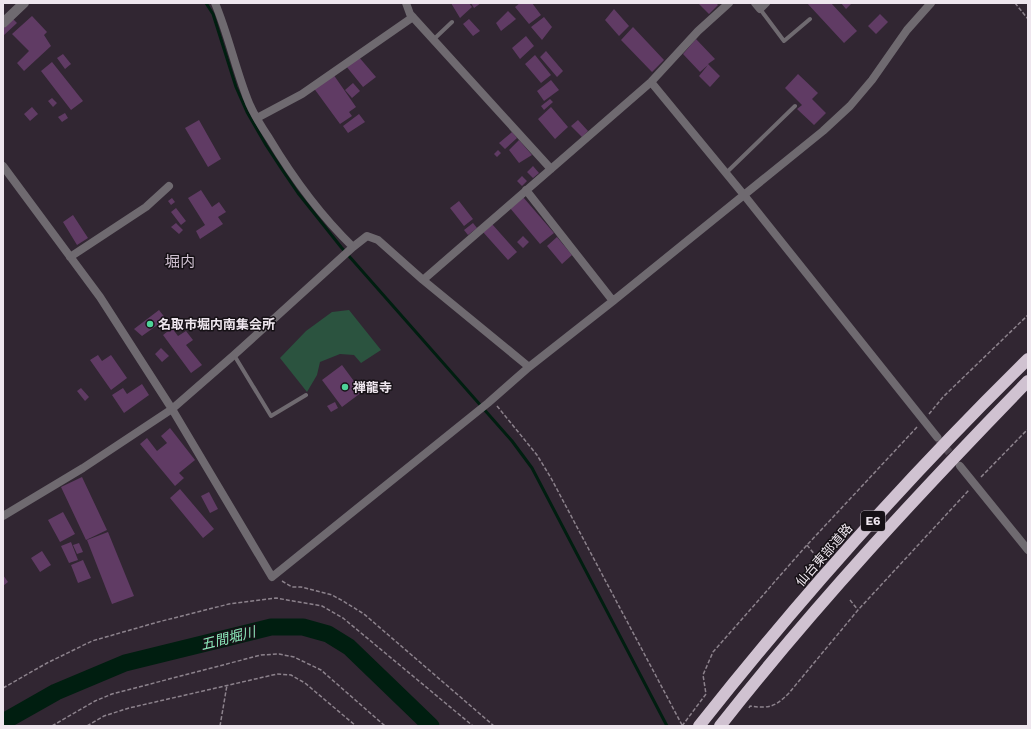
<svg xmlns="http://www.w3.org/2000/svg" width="1031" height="729" font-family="'Work Sans','Noto Sans JP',sans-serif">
<rect width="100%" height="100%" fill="#312632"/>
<path fill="#2b533f" d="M349,310L381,350L361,363L354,355L340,354L320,362L317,375L307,392L280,358L306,331L332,312Z"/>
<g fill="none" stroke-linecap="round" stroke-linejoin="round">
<path stroke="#001e10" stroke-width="3" d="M206,3L213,14L236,87L247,112L266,145L283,171L298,193L341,247L512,441L532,468L667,726"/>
<path stroke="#001e10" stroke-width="17" d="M3,722L56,692L125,663L271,627H303L328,634L349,647L431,726"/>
</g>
<path fill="#603b64" d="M451,3H469L472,7L460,18Z
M471,3H481L474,8Z
M520,3H532L541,15L529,24L515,7Z
M698,3H716L718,5L709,14Z
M807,3H831L857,31L844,43Z
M841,3H852L846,9Z
M614,9L629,26L619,36L605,20Z
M508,11L516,19L501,31L496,23Z
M880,14L888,22L876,34L868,26Z
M32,16L47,32L44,35L51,46L24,71L17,63L29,51L12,34Z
M544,17L552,27L542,40L531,27Z
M13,19L17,23L3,36V29Z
M469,19L480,31L473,36L463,24Z
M633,27L664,60L652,72L621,40Z
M526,36L534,46L520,59L512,48Z
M696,39L715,59L708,64L720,76L710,87L699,76L708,65L700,72L683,54Z
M546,51L563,71L557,77L540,57Z
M63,54L71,64L65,69L57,58Z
M535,55L551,75L541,83L525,64Z
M358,56L376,77L363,87L346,66Z
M52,62L83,101L71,110L41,71Z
M333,74L356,107L349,112L352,116L340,124L313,87Z
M798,74L818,93L812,99L826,113L814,125L797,109L802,105L785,88Z
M551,80L559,90L544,101L537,91Z
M353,83L360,91L352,98L345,90Z
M52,98L57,103L53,107L48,101Z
M550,99L553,102L544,110L541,106Z
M32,107L38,114L30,121L24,114Z
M551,107L568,127L555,139L538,119Z
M65,113L68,118L62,122L58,117Z
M359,114L365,122L348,133L343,126Z
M199,120L221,159L208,167L185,128Z
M578,120L588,131L582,137L571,126Z
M512,132L517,138L505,149L499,143Z
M519,140L532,155L519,163L509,150Z
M498,150L501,153L497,157L494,154Z
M533,166L539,173L533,178L527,172Z
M522,176L527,181L522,186L517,181Z
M201,190L212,207L219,202L226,212L218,217L223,224L200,239L196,231L205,225L188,198Z
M523,197L554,233L540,244L510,208Z
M172,198L175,202L171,205L168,201Z
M459,201L473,219L464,226L450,208Z
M176,208L186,221L181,225L171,212Z
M73,215L88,238L77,245L63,222Z
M176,223L183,230L179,234L171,227Z
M473,223L477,228L468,235L464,230Z
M492,224L517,252L508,260L483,232Z
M523,236L529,242L523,248L517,242Z
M557,237L572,255L562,264L547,246Z
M159,310L166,319L142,336L134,329Z
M172,328L178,336L186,331L193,340L186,345L202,365L191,373L163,335Z
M161,348L169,356L162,362L155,354Z
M98,355L102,361L111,355L127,378L111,390L90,360Z
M342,365L362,392L342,407L322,380Z
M142,384L149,395L124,413L112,395L123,388L127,394Z
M81,388L89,397L85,401L77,391Z
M335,402L338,408L331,412L327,406Z
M170,428L195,460L179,473L184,478L175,486L140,444L147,438L157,451L167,443L161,436Z
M82,477L107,530L86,540L61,487Z
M180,489L214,529L203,538L170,498Z
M209,492L218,509L210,513L201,496Z
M63,512L75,534L60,542L48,520Z
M108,532L134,596L112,604L87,540Z
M71,542L78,560L69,563L61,546Z
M79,543L83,552L77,554L73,545Z
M42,551L51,565L40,572L31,558Z
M83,560L91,578L78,583L71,565Z
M3,575L8,582L3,586Z"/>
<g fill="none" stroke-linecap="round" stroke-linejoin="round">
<path stroke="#4d434e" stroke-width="8" stroke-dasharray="8 4" stroke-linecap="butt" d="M937,437L956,461"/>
<path stroke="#8c828c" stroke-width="1.5" stroke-dasharray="4 2" stroke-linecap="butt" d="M1015,3L1028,19
M497,406L537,455L551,478L682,725
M929,414L943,397L1028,315
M981,477L1028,429
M807,545L815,555
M282,581L292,587H301L332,595L343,601L364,614L494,726
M850,600L858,610
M3,688L47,663L92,641L158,622L229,604L276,598L322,606L343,618L473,726
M749,708L750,706C770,709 776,706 789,693L858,610L969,490
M52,726L95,701L112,694L261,655L279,654L294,657L321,670L385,726
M87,726L104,716L129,708L277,674L291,675L305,683L356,726
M220,726L227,685
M682,726L706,694L703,675L713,652L807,545L918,426"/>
<path stroke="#6f6a70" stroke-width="4" d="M760,9L784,41L810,19
M433,40L452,22
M726,173L795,106
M234,355L271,416L306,395"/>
<path stroke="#6f6a70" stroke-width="8" d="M215,3C228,34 235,67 247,98C252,112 261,126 269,138C293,178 320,215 353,247
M406,3L410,14L551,169
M755,3L760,9L766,3
M651,82L744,195L937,437
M257,118L302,94L413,17
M3,166L100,297L172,409L272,577L488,403L529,367L613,301L823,131L850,106L872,80L907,30L931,3
M526,190L613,301
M70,257L146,207L169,186
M423,280L651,82L698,31L729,3
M960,466L1028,550
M3,516L83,468L172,409L234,355L353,247L367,236L378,240L423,280L529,367"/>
<path stroke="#6f6a70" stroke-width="10" d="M3,23L24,3"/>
<path stroke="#d0c2d1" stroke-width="12" d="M699,726C801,597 911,474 1028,359
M720,726C815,605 920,492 1028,381"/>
</g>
<g fill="#4ed399" stroke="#161116" stroke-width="1.5">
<circle cx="150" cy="324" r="4"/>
<circle cx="345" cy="387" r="4"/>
</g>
<g text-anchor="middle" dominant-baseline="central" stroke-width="3" stroke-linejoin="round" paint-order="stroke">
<rect fill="#161116" stroke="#ada6ad" stroke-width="1" x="861" y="511" width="24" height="20" rx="3"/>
<g font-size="12" font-weight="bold" fill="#eee6ee">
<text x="873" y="521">E6</text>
</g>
<g font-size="13" font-weight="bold" fill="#eee6ee" stroke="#161116" text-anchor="start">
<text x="158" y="324">名取市堀内南集会所</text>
<text x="353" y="387">禅龍寺</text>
</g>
<g font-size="13" fill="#eee6ee" stroke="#161116">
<text transform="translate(824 555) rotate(-49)">仙台東部道路</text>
</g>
<g font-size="14" font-style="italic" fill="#89e5b7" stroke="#161116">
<text transform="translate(228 638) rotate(-14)">五間堀川</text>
</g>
<g font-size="15" fill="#d0c1d1" stroke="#161116">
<text x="180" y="262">堀内</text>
</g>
</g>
<rect width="1031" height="729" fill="none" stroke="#eee6ee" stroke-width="8"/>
</svg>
